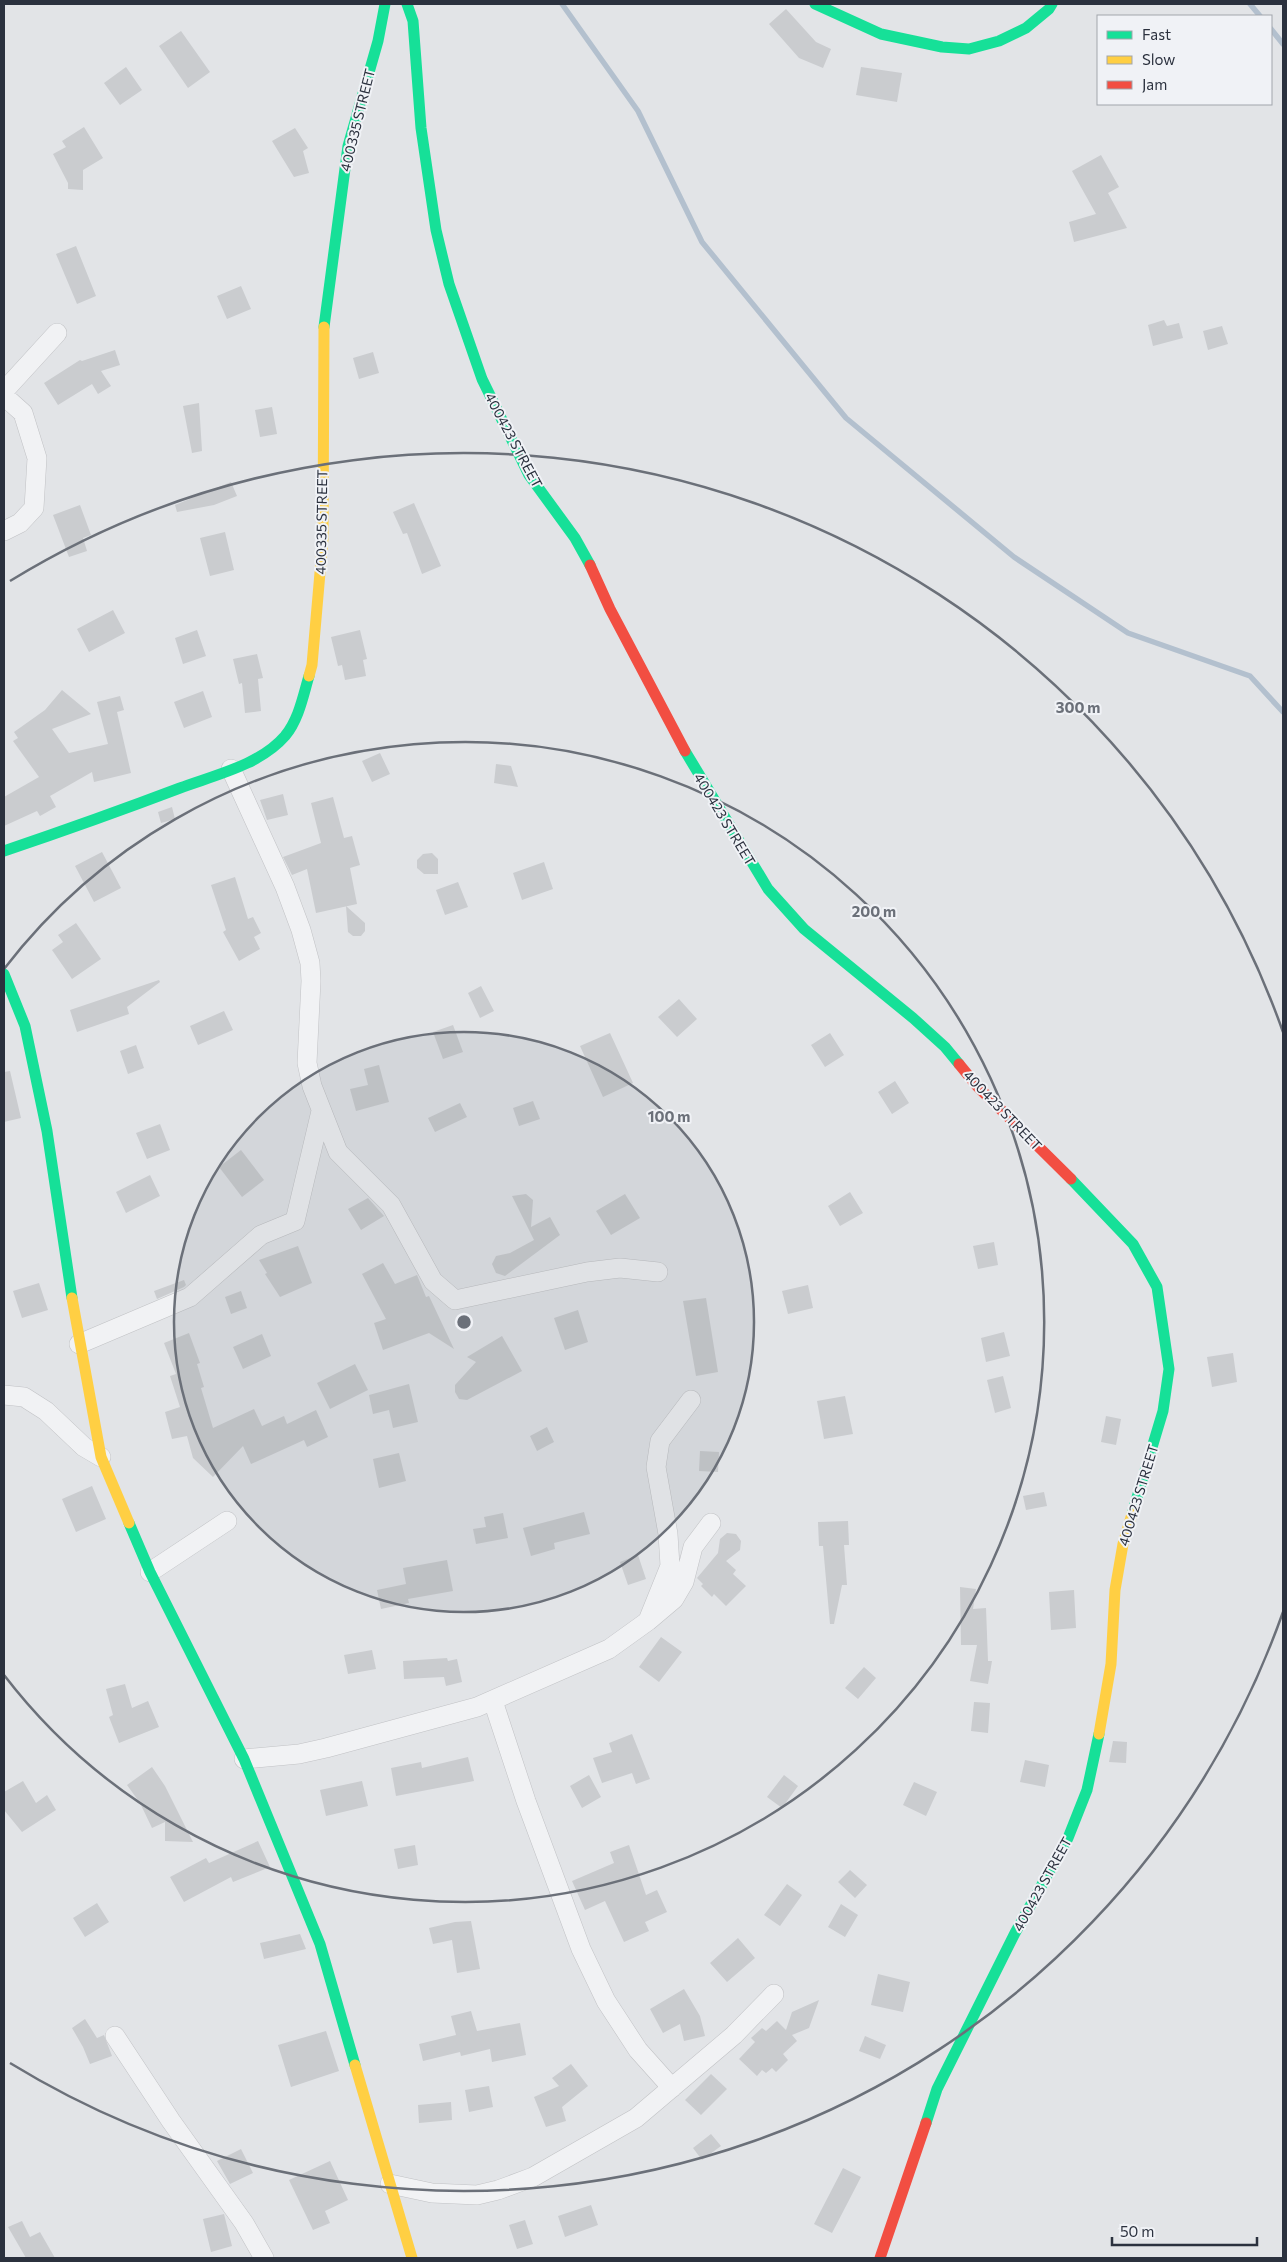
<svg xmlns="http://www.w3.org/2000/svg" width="1287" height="2262" font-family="Commissioner,sans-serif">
<rect width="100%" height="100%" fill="#e2e4e7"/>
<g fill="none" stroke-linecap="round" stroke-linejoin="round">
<path stroke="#b3c0ce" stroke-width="5.5" d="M562,4L638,111L702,242L846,418L1014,557L1128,633L1250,676L1283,712
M1250,4L1260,16
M1271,29L1283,44"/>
</g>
<path fill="#cacccf" d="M786,9L816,42L831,49L823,68L799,58L769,24Z
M181,31L210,72L188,88L159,46Z
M126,67L142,90L120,105L104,83Z
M861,67L902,73L897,102L856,95Z
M84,127L103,158L83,170V190L68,189V183L53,154L66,147L62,141Z
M295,128L308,148L303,151L309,173L294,177L272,141Z
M1101,155L1119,187L1108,193L1127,228L1074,242L1069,222L1096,214L1072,171Z
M76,246L96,296L77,304L56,254Z
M241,286L251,309L227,319L217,296Z
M1164,320L1167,326L1179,323L1183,338L1153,346L1148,325Z
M1222,326L1228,344L1208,350L1203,331Z
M115,350L120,365L101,371L111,386L98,394L92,384L58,405L44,383L80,360L82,361Z
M373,352L379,373L359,379L353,358Z
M199,403L202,451L192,453L183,406Z
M272,407L277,434L260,437L255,410Z
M231,482L237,496L214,505L177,512L175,505Z
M414,503L441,566L422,574L407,533L403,534L393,512Z
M80,505L91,535L83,538L87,551L69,557L53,515Z
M225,532L234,570L210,576L200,538Z
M113,610L125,633L89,652L77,629Z
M197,630L206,656L183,664L175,638Z
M360,630L367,659L363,660L366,676L345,680L342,665L338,666L331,637Z
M257,654L263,678L258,679L261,711L245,713L242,683L239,684L233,659Z
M62,690L91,714L52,729L69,753L108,744L97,702L120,696L124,710L117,712L131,773L94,782L92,772L50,796L56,807L40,816L37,811L4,826V797L39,777L13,741L18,738L14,732L45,710Z
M203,691L212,717L184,728L174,702Z
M380,753L390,774L372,782L362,761Z
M496,764L511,766L518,787L494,783Z
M283,794L288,815L267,820L260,800Z
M333,797L344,838L352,836L360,865L350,868L357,904L316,913L307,869L292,875L283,857L321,843L311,803Z
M172,807L175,819L161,823L158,812Z
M102,852L121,888L94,902L75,866Z
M432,853L438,859V874H424L417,868V860L423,854Z
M544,862L553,889L522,900L513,873Z
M235,877L248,919L253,917L261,933L254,937L260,949L239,961L223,932L226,930L211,885Z
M458,882L468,907L445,915L436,890Z
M346,906L365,923V931L361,936H353L348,932Z
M76,923L101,959L72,979L52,950L63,942L58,935Z
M159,980L160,982L127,1007L129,1014L77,1032L70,1010Z
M481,986L494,1011L480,1018L468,993Z
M679,999L697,1019L677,1037L658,1017Z
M224,1011L233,1030L198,1045L190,1026Z
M453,1025L463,1052L443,1059L433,1032Z
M610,1033L633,1083L603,1097L580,1046Z
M830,1033L844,1055L825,1067L811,1045Z
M136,1045L144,1068L128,1074L120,1051Z
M379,1065L389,1102L356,1111L350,1089L368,1085L364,1069Z
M10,1071L21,1118L4,1122V1072Z
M895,1081L909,1103L892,1114L878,1092Z
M533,1101L540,1119L519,1126L513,1108Z
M460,1103L467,1117L435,1132L428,1118Z
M160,1124L170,1150L147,1159L136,1133Z
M241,1150L264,1180L242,1197L219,1167Z
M150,1175L160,1196L126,1213L116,1192Z
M850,1192L863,1213L840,1226L828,1206Z
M526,1194L533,1200L531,1227L550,1217L560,1235L505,1276L496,1273L492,1264L496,1256L510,1253L534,1240L512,1196Z
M625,1194L640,1218L611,1235L596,1211Z
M368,1198L384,1216L361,1230L348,1209Z
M994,1242L998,1265L978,1269L973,1246Z
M298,1246L312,1283L280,1297L265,1274L267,1273L259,1260Z
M383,1263L395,1284L417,1275L426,1297L429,1296L454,1349L429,1333L383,1350L374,1323L386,1319L362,1274Z
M184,1280L186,1285L184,1287L157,1299L154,1291Z
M39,1283L48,1310L22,1318L13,1291Z
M808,1285L813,1308L788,1314L782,1291Z
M241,1291L247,1308L231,1314L225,1297Z
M706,1298L718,1372L696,1376L683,1301Z
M578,1310L588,1342L565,1350L554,1318Z
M1004,1332L1010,1356L986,1362L981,1338Z
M189,1333L200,1363L197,1364L204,1387L201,1388L213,1428L254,1409L262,1426L284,1416L287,1424L316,1410L328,1437L307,1447L304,1440L251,1464L243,1446L213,1477L193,1458L187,1436L172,1439L165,1412L180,1407L170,1376L176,1374L164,1343Z
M262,1334L271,1356L243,1369L233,1347Z
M502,1336L522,1371L467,1400L459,1399L455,1392V1385L476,1362L467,1357Z
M1233,1353L1237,1382L1212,1387L1207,1357Z
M355,1364L368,1390L330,1409L317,1383Z
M1003,1376L1011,1408L995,1413L987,1380Z
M409,1384L418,1422L393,1428L389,1410L373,1414L369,1395Z
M845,1396L853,1434L824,1439L817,1401Z
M1106,1416L1121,1419L1116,1445L1101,1442Z
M547,1427L554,1442L537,1451L530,1436Z
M700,1451L719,1452L718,1472L699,1471Z
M399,1453L406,1481L379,1488L373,1459Z
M92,1486L106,1519L76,1532L62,1499Z
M1044,1492L1047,1506L1026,1510L1023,1496Z
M584,1512L590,1534L554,1543L555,1549L531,1556L523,1528Z
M503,1513L508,1538L476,1544L473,1529L486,1527L484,1517Z
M848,1521L849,1545H844L847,1585H842L834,1624H830L823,1546H819L818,1522Z
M727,1533L736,1534L741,1541L740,1550L726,1561L736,1570L733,1574L746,1586L726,1606L714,1594L712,1597L701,1586L703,1584L697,1578L718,1553L720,1539Z
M638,1555L646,1579L628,1585L620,1562Z
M447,1560L453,1591L408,1599L409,1603L381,1609L377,1590L406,1584L403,1568Z
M960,1587L976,1589L973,1609L986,1608L988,1661H992L988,1684L970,1681L977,1645H961Z
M1074,1590L1076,1628L1051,1630L1049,1592Z
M661,1637L682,1652L659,1682L639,1667Z
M372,1650L376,1669L348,1674L344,1655Z
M447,1658L448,1661L457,1659L462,1682L446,1686L444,1677L404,1679L403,1661Z
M864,1667L876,1678L858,1699L845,1688Z
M125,1684L132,1708L148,1701L159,1727L119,1743L109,1717L113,1715L106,1689Z
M974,1702L990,1703L988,1733L971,1731Z
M632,1734L650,1779L636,1784L632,1773L602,1783L593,1758L612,1752L609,1743Z
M1113,1741L1127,1742L1126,1763L1109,1762Z
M468,1757L474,1781L396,1796L391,1768L421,1762L422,1768Z
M1025,1760L1049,1765L1045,1787L1020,1782Z
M152,1767L165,1786L193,1842L165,1841V1822L152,1828L140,1803L127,1785Z
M589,1775L601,1797L582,1808L570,1786Z
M784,1775L798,1786L782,1808L767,1797Z
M23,1781L36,1803L47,1795L56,1810L22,1832L4,1810V1792Z
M362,1781L368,1806L326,1816L320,1790Z
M914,1782L937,1792L926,1816L903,1805Z
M258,1841L270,1867L233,1882L231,1877L184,1902L170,1877L206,1858L209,1863Z
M415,1845L418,1865L398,1869L394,1849Z
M629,1845L646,1895L657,1890L667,1912L645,1922L649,1931L624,1942L605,1901L585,1910L572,1881L614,1863L610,1852Z
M850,1870L867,1885L855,1898L838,1882Z
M787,1884L802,1895L780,1926L764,1915Z
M97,1903L109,1922L85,1937L73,1918Z
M841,1904L858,1915L845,1937L828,1927Z
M471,1921L480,1969L457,1973L452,1940L433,1944L429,1928L455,1922Z
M300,1934L306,1949L264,1959L260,1943Z
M738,1938L755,1958L727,1982L710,1963Z
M878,1974L910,1982L903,2012L871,2005Z
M684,1989L700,2016L705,2036L684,2041L680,2024L663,2033L650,2009Z
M819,2000L809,2028L792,2035L797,2041L783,2054L788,2060L776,2072L772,2068L766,2073L762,2070L757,2076L739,2059L755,2042L751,2038L762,2028L766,2031L777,2021L786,2030L792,2012Z
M471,2011L477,2031L520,2023L526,2055L492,2062L490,2049L461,2056L460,2052L423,2061L419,2044L456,2035L451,2016Z
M85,2019L97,2038L104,2035L112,2056L90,2064L83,2047L72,2028Z
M326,2031L339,2071L291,2087L278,2045Z
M865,2036L886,2045L880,2059L859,2051Z
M571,2064L588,2086L562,2107L566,2121L546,2127L534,2097L559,2086L552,2078Z
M711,2074L727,2089L701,2115L685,2100Z
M489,2086L493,2107L469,2112L465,2090Z
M451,2102L452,2120L419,2123L418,2105Z
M711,2134L721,2146L702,2160L693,2148Z
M241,2149L253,2173L230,2184L217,2161Z
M330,2161L348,2200L325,2211L330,2223L313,2230L289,2180Z
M843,2168L861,2177L832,2233L814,2224Z
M591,2205L598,2225L565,2237L558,2216Z
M224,2214L232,2246L211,2252L203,2219Z
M525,2220L533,2244L517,2249L509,2225Z
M22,2221L30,2237L40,2232L55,2258H26L8,2227Z"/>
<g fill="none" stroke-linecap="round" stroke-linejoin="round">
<defs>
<path id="street" d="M4,391L57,333
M4,396L23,413L37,458L34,508L20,523L4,531
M231,769L285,887L301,930L310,963L311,981L307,1063L312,1086L338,1152L391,1205L433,1281L455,1300L587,1272L620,1268L658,1272
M79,1344L190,1297L261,1235L295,1221L321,1111
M4,1395L24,1397L46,1411L84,1447L101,1457
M150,1572L227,1521
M649,1618L670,1566L668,1534L656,1467L660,1441L691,1400
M493,1701L526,1801L581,1949L606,2001L638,2050L672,2088
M244,1759L299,1754L326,1748L477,1707L609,1649L648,1621L674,1599L684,1582L693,1547L711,1523
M115,2036L171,2121L244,2223L264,2258
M390,2184L432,2193L477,2195L498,2190L533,2177L636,2118L734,2035L774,1994"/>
</defs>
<use href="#street" stroke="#c1c2c5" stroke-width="20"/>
<use href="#street" stroke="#f1f2f4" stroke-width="19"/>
<path stroke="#16e098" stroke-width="11" d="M407,4L413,21L421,128L436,230L449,284L482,379L529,475L575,538L590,565
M815,4L881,34L942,47L969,49L999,41L1026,28L1049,9L1052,4
M324,327L348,146L378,41L385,4
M685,751L768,889L804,929L913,1018L945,1047L959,1064
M4,851C63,831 122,810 180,788C215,775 260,765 285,736C299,719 303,696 309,676
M4,974L25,1026L47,1131L72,1298
M1071,1179L1133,1244L1157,1287L1169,1369L1163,1411L1132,1514
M129,1523L150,1572L244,1759L320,1944L355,2065
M926,2123L937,2089L1015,1933L1068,1838L1087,1790L1099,1734"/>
<path stroke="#ffcf43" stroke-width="11" d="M309,676L312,665L323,538L324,327
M72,1298L101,1457L129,1523
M1099,1734L1111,1664L1115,1590L1123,1544L1132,1514
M355,2065L412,2258"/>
<path stroke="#f24e42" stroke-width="11" d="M590,565L610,609L685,751
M959,1064L977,1086L1071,1179
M880,2258L926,2123"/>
</g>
<circle cx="464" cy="1322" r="290" fill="#6b7079" fill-opacity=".12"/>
<g fill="none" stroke="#6b7079" stroke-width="2.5">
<circle cx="464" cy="1322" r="290"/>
<path d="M4 969A580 580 0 1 1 4 1675"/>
<path d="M1283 1612A869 869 0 0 1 10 2063M10 581A869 869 0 0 1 1283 1032"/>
</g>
<g text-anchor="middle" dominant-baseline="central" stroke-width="4" stroke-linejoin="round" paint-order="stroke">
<g font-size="14" fill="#2b313e" stroke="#f0f2f6">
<text transform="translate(357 120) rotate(-76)">400335 STREET</text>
<text transform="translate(514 440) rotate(62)">400423 STREET</text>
<text transform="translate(321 522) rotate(-89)">400335 STREET</text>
<text transform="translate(725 819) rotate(59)">400423 STREET</text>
<text transform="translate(1003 1110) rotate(46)">400423 STREET</text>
<text transform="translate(1138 1495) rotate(-73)">400423 STREET</text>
<text transform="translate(1042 1884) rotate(-61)">400423 STREET</text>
</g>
</g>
<circle cx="464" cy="1322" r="8" fill="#6b7079" stroke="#f0f2f6" stroke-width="2.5"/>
<g font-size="15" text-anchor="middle" font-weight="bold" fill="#6b7079" stroke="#f0f2f6" stroke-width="4" stroke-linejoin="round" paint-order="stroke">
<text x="1078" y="713">300 m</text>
<text x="874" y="917">200 m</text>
<text x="669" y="1122">100 m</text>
</g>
<rect width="1287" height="2262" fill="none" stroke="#2b313e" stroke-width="10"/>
<rect x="1097" y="15" width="175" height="90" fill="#f0f2f6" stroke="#a1a5ac"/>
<rect x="1107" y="31" width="25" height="8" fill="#16e098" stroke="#a1a5ac"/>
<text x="1142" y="40" font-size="15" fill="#2b313e">Fast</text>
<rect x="1107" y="56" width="25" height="8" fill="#ffcf43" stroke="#a1a5ac"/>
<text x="1142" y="65" font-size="15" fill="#2b313e">Slow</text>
<rect x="1107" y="81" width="25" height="8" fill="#f24e42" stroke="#a1a5ac"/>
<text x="1142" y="90" font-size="15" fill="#2b313e">Jam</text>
<path d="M1112 2237v8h145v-8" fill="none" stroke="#2b313e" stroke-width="2.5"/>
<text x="1120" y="2237" font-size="15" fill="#2b313e" stroke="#f0f2f6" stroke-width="4" paint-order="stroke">50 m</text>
</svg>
